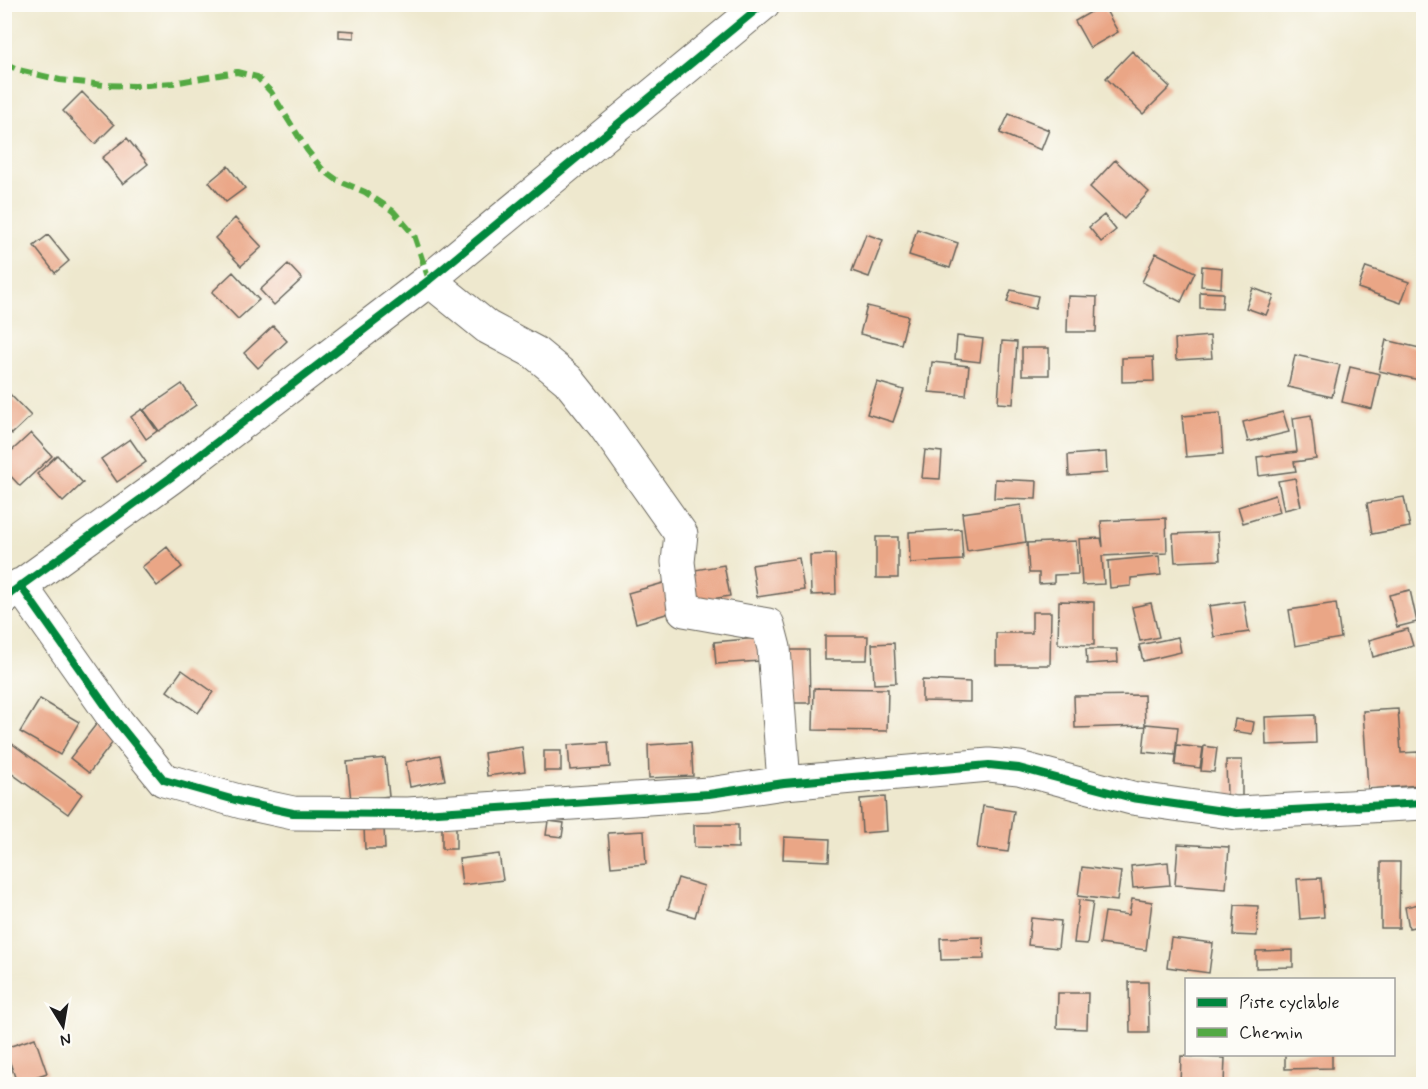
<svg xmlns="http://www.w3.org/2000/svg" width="1428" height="1089" font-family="Mynerve,sans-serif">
<rect width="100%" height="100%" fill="#fdfcf7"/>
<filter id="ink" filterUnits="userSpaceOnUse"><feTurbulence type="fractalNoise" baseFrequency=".0167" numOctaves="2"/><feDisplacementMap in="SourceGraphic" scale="12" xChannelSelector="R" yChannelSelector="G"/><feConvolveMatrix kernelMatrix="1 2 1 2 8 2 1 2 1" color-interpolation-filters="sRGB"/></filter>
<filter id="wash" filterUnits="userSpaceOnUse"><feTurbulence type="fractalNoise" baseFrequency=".008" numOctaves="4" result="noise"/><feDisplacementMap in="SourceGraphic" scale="24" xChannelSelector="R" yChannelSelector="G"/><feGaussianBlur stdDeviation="1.35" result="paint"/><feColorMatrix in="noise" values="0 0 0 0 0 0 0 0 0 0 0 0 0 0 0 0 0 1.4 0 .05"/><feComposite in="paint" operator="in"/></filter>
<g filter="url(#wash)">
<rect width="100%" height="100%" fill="#eee8ce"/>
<g id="blocks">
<path fill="#eaa686" d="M1103,5L1118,32L1090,48L1075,21Z
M339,30L354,31V38L339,37Z
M1132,51L1170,87L1143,114L1106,78Z
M82,92L114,125L95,144L63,111Z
M1009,114L1049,130L1041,150L1000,133Z
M127,138L148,164L123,184L102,158Z
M1115,160L1149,192L1124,219L1090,187Z
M228,166L245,188L226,202L209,182Z
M1104,215L1116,230L1101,242L1089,227Z
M235,218L262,247L241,266L215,238Z
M917,229L958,243L950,268L909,255Z
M866,234L883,240L869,277L852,271Z
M48,235L69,261L55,273L34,246Z
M1156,253L1195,272L1181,302L1142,282Z
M288,264L302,279L274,305L260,290Z
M1202,266L1222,268L1221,288L1201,286Z
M1366,267L1409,282L1401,303L1358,288Z
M233,272L259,300L238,319L212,292Z
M1253,288L1274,296L1266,315L1246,308Z
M1011,290L1038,296L1035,309L1007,302Z
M1200,292L1223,293L1222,309L1200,308Z
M1068,296L1097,297L1096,332H1067Z
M867,306L908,316L901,344L860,334Z
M273,326L287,341L258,368L244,353Z
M957,336L983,339L980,362L955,359Z
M1210,336L1212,358L1176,360L1175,339Z
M1386,340L1424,349V381L1379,371Z
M1002,341L1017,342L1013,404L998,403Z
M1022,348H1049V375H1022Z
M1295,355L1340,365L1332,397L1288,387Z
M1153,357L1154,381L1122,382V358Z
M932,362L969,366L966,395L929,392Z
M1350,367L1380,374L1372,409L1342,402Z
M877,382L904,390L893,422L867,414Z
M182,384L196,405L159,431L144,410Z
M4,388L31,416L12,434L4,427Z
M142,409L157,431L146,439L131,417Z
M1283,412L1289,432L1248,442L1243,422Z
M1220,413L1223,454L1186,457L1182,416Z
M1311,415L1316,459L1294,462L1296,471L1259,476L1257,457L1297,452L1293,418Z
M31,433L52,456L20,486L4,469V458Z
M130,439L146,462L117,482L101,459Z
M925,450L942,452L940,479L922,478Z
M1106,452L1107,473L1069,476L1068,455Z
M57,455L83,483L63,502L37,474Z
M1295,478L1301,506L1284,510L1278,481Z
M995,479L1037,481L1036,499L994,498Z
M1275,495L1280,512L1243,523L1238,507Z
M1404,497L1410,527L1372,534L1367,503Z
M1021,505L1026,542L967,551L962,513Z
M1166,518L1167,553L1102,556L1104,584L1082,585L1079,539L1101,538L1103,547L1101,521Z
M961,529L963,560L910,563L909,532Z
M1218,532L1220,560L1175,562L1173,534Z
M876,537H898V578H876Z
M1076,541L1078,574L1054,575V583L1039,584V573H1029L1027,543Z
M167,547L182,567L157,586L142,567Z
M835,554L836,594L811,595L810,555Z
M1159,556L1161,575L1131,578V586L1110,588L1108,561Z
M799,558L804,590L757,597L752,565Z
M724,565L730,596L694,602L689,571Z
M667,582L676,611L636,623L628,593Z
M1410,590L1417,622L1397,627L1389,595Z
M1059,601L1094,602V645L1058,644Z
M1244,601L1249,632L1214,637L1209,606Z
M1151,603L1159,637L1140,641L1132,607Z
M1336,603L1341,638L1295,646L1289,610Z
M1032,612H1051L1050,665H996V633H1032Z
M1408,629L1413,646L1373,657L1369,640Z
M825,636H868L867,660H825Z
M1178,637L1181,652L1143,661L1139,645Z
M758,638L760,661L716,664L714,642Z
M894,643L896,683L874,684L872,644Z
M1086,649H1117L1118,662L1087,664Z
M787,650H809L810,703H787Z
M182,670L213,692L198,713L167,691Z
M922,680L970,682V702L922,701Z
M814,688L888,689L887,731L813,730Z
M1144,695L1145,726L1075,728L1074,696Z
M40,699L79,722L60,755L20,732Z
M1398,709L1401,753L1418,752L1420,785L1368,789L1363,711Z
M1315,715L1316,743L1266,745L1265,717Z
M101,718L120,733L89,773L70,758Z
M1235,719L1254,722L1252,734L1233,731Z
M1146,724L1178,727L1175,755L1143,752Z
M4,738L82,794L68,814L4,768Z
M608,742L610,767L570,770L568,745Z
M691,742L693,776L649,778L648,745Z
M1177,745L1203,748L1200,768L1175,765Z
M1204,746L1217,748L1214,772L1201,771Z
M522,747L525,771L487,776L484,753Z
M544,751H561V771H544Z
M440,755L445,780L410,787L406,762Z
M385,758L389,796L351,801L347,762Z
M1226,760H1242V796L1227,797Z
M885,797L887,831L862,833L860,799Z
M983,806L1014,811L1008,852L977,848Z
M548,821L564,823L562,837L546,835Z
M694,825H738V848L694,847Z
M442,827H456V849H442Z
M364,828H384L385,849H365Z
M644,831L646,864L611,867L608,833Z
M784,837L830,839L829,861L783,859Z
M1178,844L1229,847L1226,889L1175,885Z
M499,854L503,880L462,885L459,859Z
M1168,862L1170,885L1133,888L1131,866Z
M1381,862H1400L1399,928H1381Z
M1082,867L1121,872L1117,901L1078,896Z
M678,878L704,886L695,917L668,909Z
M1321,878L1324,917L1300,919L1297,879Z
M1132,899L1152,902L1146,950L1100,944L1105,912L1129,915Z
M1079,900L1093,902L1087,944L1074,943Z
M1424,903V925L1409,928L1405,907Z
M1235,905L1258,906L1257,936L1233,935Z
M1031,918L1061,921L1058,948L1028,945Z
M983,937L984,959L941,960L940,938Z
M1171,938L1213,943L1209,973L1167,967Z
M1293,950V967L1256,968V951Z
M1129,982H1148L1149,1033H1130Z
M1058,993H1088L1087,1029L1057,1028Z
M35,1038L47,1073L17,1083L5,1048Z
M1285,1054H1332V1068L1285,1069Z
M1181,1056L1225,1058L1224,1084H1180Z"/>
</g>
</g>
<g filter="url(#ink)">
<use href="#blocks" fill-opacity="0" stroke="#66635a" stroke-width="1.5"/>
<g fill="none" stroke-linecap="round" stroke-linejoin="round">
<defs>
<path id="minor" d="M429,280L487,327L534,352L568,380L604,425L681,534L678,562L684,610L768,625L774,648L784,783
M20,585L114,718L164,780L242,802L293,813L408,814L709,794L784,783L989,765L1019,768L1132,798L1237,813L1424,803
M4,598L170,478L429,280L763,4"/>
</defs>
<use href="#minor" stroke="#66635a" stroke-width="35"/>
<use href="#minor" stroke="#fff" stroke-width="33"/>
<path stroke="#52a943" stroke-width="6" stroke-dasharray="12 6" stroke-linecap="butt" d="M4,63L19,70L60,80L104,85L135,86L173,83L237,72L257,77L271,92L307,150L322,169L337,180L365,192L393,211L414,235L429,280"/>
<defs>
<path id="cycleway" d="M20,585L114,718L164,780L242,802L293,813L408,814L709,794L784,783L989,765L1019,768L1132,798L1237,813L1424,803
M4,598L170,478L429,280L763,4"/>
</defs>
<use href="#cycleway" stroke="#fdfcf7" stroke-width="11"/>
<use href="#cycleway" stroke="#00873e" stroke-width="8"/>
</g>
</g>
<rect width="1428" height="1089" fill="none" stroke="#fdfcf7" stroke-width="24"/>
<rect x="1185" y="978" width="210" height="78" fill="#fdfcf7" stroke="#a3a29f" stroke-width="1.5"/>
<rect x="1197" y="998" width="30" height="9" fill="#00873e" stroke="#a3a29f" stroke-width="1.5"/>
<text x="1239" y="1008" font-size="18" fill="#1c1c1c">Piste cyclable</text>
<rect x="1197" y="1028" width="30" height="9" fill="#52a943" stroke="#a3a29f" stroke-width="1.5"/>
<text x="1239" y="1038" font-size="18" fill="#1c1c1c">Chemin</text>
<g transform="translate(63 1026) rotate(169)" stroke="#fdfcf7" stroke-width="4.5" paint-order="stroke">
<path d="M0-4.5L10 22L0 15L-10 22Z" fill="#1c1c1c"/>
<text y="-9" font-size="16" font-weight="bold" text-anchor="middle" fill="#1c1c1c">N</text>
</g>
</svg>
